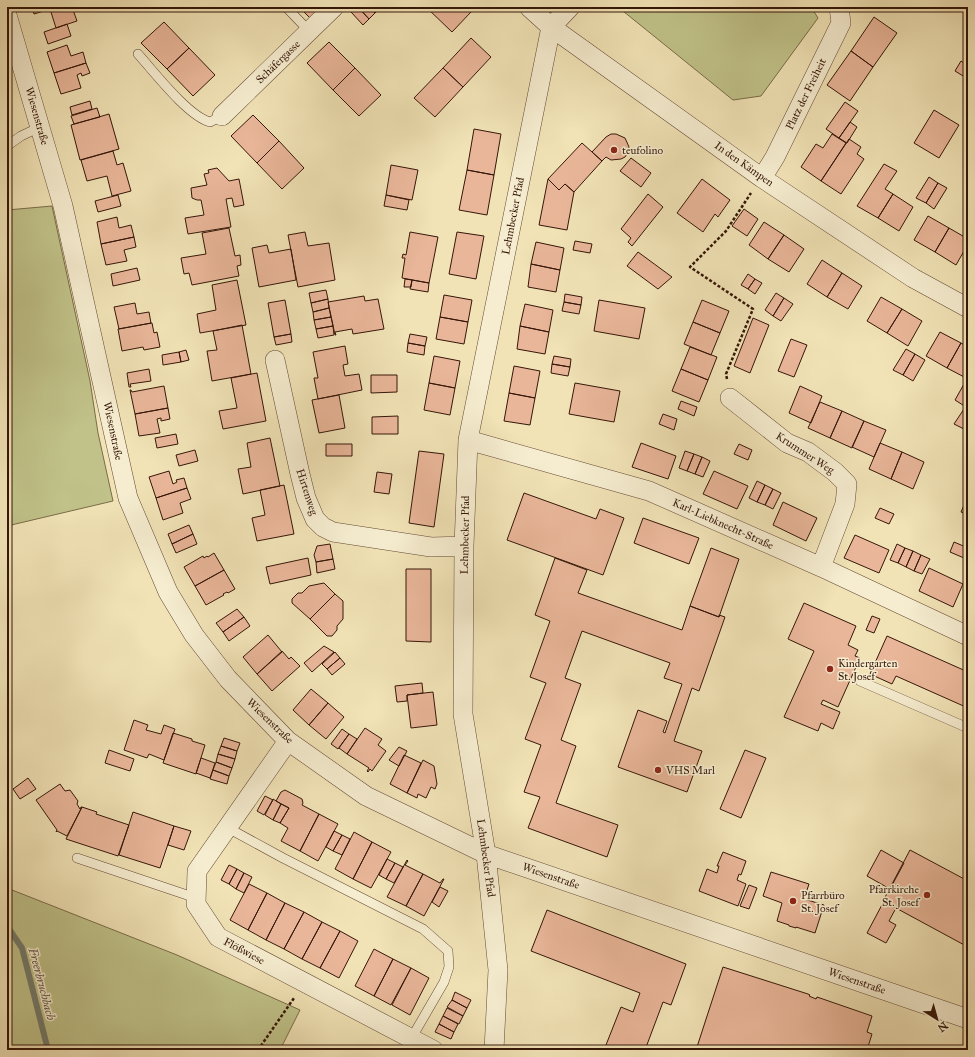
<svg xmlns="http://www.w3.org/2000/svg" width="975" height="1057" font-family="'IM FELL Great Primer',serif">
<rect width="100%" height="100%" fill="#f1e3b6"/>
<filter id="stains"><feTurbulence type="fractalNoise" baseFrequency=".005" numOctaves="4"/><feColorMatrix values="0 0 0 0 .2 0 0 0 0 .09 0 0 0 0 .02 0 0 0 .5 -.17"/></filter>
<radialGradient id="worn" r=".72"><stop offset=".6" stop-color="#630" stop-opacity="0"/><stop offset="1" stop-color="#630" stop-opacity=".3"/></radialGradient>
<path fill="#c0c289" stroke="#7a6c48" d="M618,7H811L818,18L761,96L733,100Z
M52,206L90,381L98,433L113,501L7,526V210Z
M7,888L177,955L300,1010L280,1050H7Z"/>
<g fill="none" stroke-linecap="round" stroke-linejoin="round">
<path stroke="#727b6c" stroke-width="6" d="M7,926L22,948L48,1050"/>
</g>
<path fill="#e9b699" stroke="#351608" d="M32,7H72L77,21L56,28L50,9L34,14Z
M299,7H322L310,18Z
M356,7H358L369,19L363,25L351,12Z
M358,7H370L375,13L369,19Z
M370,7H381L375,13Z
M426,7H466L471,12L452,32Z
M874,17L897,33L873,67L851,51Z
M164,22L189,48L167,69L141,43Z
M67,24L71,36L48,44L44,32Z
M471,38L491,57L463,87L443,68Z
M329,42L355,68L333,90L307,63Z
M67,45L71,56L83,52L86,63L54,73L47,52Z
M189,48L215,75L193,96L167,69Z
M851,51L873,67L850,101L827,85Z
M968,57V79L955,71L961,61L964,63Z
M86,63L90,73L82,76L81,73L77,75L81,88L61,94L54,73Z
M355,68L381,95L359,116L333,90Z
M443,68L463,87L435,117L414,98Z
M90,101L92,109L72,115L70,107Z
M845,102L858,111L839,138L826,129Z
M97,108L100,117L74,124L71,116Z
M934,110L959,125L939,158L914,143Z
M109,114L119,149L80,160L71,125Z
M253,115L279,141L257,163L231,136Z
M850,122L857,127L847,143L839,138Z
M474,129L501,134L494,175L467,170Z
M611,134H616L625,138L629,147L628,152L625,157L621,159L611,160L606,157L602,161L592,152L606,137Z
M832,134L846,143L821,181L801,167L816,144L823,148Z
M849,139L861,147L857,154L864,159L841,194L821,181Z
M279,141L304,168L282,189L257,163Z
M582,143L602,161L574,192L565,184L559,190L548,179Z
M113,151L117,165L123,163L131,191L112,196L107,176L87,181L81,160Z
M631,158L651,173L641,187L620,171Z
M884,164L897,171L885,189L893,194L878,218L857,206Z
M391,165L418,170L412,200L386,195Z
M217,168L229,181L239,179L244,205L234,207L232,198L226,199L231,227L188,234L185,218L204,215L201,200H197L192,198L191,188L207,185L204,174L209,173L208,170Z
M467,170L494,175L487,215L459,210Z
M929,177L938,183L926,203L916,198Z
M548,179L559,190L565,184L574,192L567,230L539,225Z
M702,179L730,200L718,217L715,214L703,232L677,213Z
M938,183L947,188L934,209L926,203Z
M648,194L663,207L632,246L628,242L631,238L621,229Z
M893,194L913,207L899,231L878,218Z
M118,195L121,206L98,212L95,201Z
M386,195L409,200L407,210L384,206Z
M744,209L758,219L747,236L732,226Z
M928,216L949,228L935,252L914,240Z
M117,217L119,228L131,225L134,237L101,244L97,222Z
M764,222L784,235L768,259L749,245Z
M229,228L235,256L240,255L241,265L237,266L239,276L192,285L189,273L184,274L181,258L206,254L202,233Z
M949,228L968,239V244L956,265L935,252Z
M305,232L308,246L329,243L335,280L298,287L288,235Z
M410,232L438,237L429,283L402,278L405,258H402L403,254L406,255Z
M457,232L484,236L476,279L449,274Z
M784,235L804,249L789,272L768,259Z
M134,237L136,247L124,250L127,261L106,265L101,244Z
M575,241L592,244L590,253L573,250Z
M536,242L564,248L560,270L531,264Z
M267,245L269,253L291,249L296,280L259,287L252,248Z
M638,252L672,277L658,289L627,266Z
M822,260L842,273L827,297L807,284Z
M531,264L560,270L556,292L528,287Z
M137,268L140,280L113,286L111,274Z
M842,273L862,286L848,309L827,297Z
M748,274L755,279L748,289L741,285Z
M405,279L412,280L411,287H404Z
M755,279L762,283L755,294L748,289Z
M237,280L246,325L200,333L197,314L216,310L212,285Z
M412,280L429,283L428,292L410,289Z
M326,290L328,299L311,303L309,293Z
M776,293L784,298L773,316L765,310Z
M565,294L582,297L581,305L564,302Z
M444,295L472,300L468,322L440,317Z
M364,296L365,301L378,299L384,329L353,334L352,329L335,332L336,335H335L328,302Z
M881,297L902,309L887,333L867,321Z
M784,298L793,304L781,321L773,316Z
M328,299L329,308L313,312L311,303Z
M285,300L291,334L274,337L268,303Z
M599,300L645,308L639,339L594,331Z
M702,300L729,311L720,333L693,322Z
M564,302L581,305L579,314L562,311Z
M135,303L137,314L149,312L151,323L119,329L114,307Z
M525,304L553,310L549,332L520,326Z
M329,308L331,317L314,320L313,312Z
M902,309L922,321L908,346L887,333Z
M331,317L333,326L316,329L314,320Z
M440,317L468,322L464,344L436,339Z
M753,318L769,325L750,373L734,366Z
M693,322L720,333L711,355L684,344Z
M152,323L154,333L157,332L160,347L144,350L143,347L122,351L118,329Z
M242,325L251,374L212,381L207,351L217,350L213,331Z
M333,326L334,335L318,338L316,329Z
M520,326L549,332L545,354L517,349Z
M940,332L961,343L947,368L926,356Z
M291,334L292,342L276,345L274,337Z
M410,334L427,337L425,346L408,343Z
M791,339L807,345L794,377L778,371Z
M408,343L425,346L424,355L407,352Z
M961,343L968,347V379L947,368Z
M345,346L348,364L343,365L345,376L359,374L362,390L318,399L314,378H318L313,352Z
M690,347L717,357L708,380L681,369Z
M906,349L915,354L903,375L893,370Z
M186,350L189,360L181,362L179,352Z
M179,352L181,362L163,365L162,355Z
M915,354L925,360L913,381L903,375Z
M434,356L460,361L455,388L429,383Z
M554,356L571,359L570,367L552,364Z
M552,364L570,367L568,376L551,373Z
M514,366L540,371L535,398L509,393Z
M149,369L151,381L130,384L131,387H129L127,373Z
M681,369L708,380L699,402L672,391Z
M257,373L266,421L223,429L219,411L237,408L231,378Z
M371,375H397V392L371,393Z
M429,383L455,388L450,415L424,410Z
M575,383L620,391L614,422L569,414Z
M964,384L968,386V403L966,407L955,400Z
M164,386L168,408L135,414L130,390H131L132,392Z
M800,386L822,396L811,423L789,413Z
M509,393L535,398L530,425L504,421Z
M339,395L345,428L319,433L312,400Z
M681,401L697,407L694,416L678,409Z
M820,402L842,411L830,438L808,428Z
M168,408L170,419L161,421V418L157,419L160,433L139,436L135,414Z
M964,409L968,411V431L954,424Z
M842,411L864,421L852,448L830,438Z
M663,414L677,419L674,430L659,424Z
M398,416V434H372V417Z
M864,421L886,430L874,457L852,447Z
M176,434L178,444L157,448L155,438Z
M270,438L280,486L243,494L238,469L251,467L247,443Z
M641,443L676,456L668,479L632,467Z
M880,443L902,452L891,479L869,469Z
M326,444H352V456H326Z
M739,444L752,450L748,460L734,454Z
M195,450L198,461L179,466L176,455Z
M419,451L444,454L434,527L409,523Z
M685,451L694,454L687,471L679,468Z
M902,452L924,462L913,489L891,479Z
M694,454L702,457L695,474L687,471Z
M702,457L710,461L703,477L695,474Z
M169,471L173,484L177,482L176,480L184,478L187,488L156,498L149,477Z
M714,471L748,486L737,509L703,494Z
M377,472L392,474L389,494L374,492Z
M757,481L765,485L757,502L749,498Z
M284,485L294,534L257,541L252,518L265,515L260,490Z
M765,485L773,489L765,505L757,502Z
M187,488L191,499L180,503L183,513L163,520L156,498Z
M773,489L781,493L773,509L765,505Z
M524,493L596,519L600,509L624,518L603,575L507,540Z
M968,496V515L961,512Z
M783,502L817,518L806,541L773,525Z
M880,508L894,514L889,524L875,518Z
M643,518L699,538L689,564L634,543Z
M189,525L193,534L172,544L168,534Z
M193,534L197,544L176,553L172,544Z
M855,535L889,550L879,573L844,558Z
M954,542L968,548L964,558L950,552Z
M330,544L333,559L316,562L314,555L317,546Z
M897,544L905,548L898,563L890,560Z
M711,548L739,559L719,617L690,606Z
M905,548L913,551L906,567L898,563Z
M913,551L921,555L914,571L906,567Z
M214,553L224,570L195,586L184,567L203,556L204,558L207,556L208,557Z
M921,555L930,559L922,574L914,571Z
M308,558L311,575L270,584L266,567Z
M555,558L587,570L578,593L682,630L690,606L719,617V615L725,617L699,691L692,688L674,741L702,751L687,792L618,767L638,710L667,721L663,732L665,733L682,684L664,678L670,663L582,631L565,678L581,684L561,740L576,746L556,803L618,825L607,857L528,828L540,797L524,792L541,745L525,739L546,683L530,677L550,621L535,615Z
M333,559L335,569L317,573L316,562Z
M929,568L963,584L953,607L919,591Z
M406,569H431V642L406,641Z
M224,570L235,589L228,593L227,592L223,594L224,595L206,605L195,586Z
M324,583L335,594L310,619L292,603V599L298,593H302L309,586Z
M335,594L343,601V619L337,626V630L332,636H327L310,619Z
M804,603L856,626L848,645L858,650L855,656L860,658L838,707L823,700L821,704L840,712L833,729L821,723L818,731L784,717L814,651L788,639Z
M237,609L244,617L223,632L216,623Z
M872,616L880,619L874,633L866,630Z
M244,617L250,626L229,641L223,632Z
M268,635L282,652L257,674L243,657Z
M887,636L968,672V708L896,676L892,684L870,674Z
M324,646L334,652L312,672L304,663Z
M282,651L289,659L291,657L300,666L272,691L257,674Z
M335,652L340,658L327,669L322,664Z
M340,658L345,664L332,675L327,669Z
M422,683L423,693L407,695V701L397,702L395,686Z
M311,689L328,703L309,725L293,710Z
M433,692L437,725L411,728L407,695Z
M328,703L344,717L326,739L309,725Z
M134,720L148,725L146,730L161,734L164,725L175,729L164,760L149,754L147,758L124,750Z
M365,728L382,739L378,745L386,751L372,771L370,769L368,772L367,771L369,768L347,754Z
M342,729L349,734L338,749L331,744Z
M173,733L192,739V741L205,745L196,774L163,763Z
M349,734L357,739L347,754L339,748Z
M224,738L240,743L237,751L221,746Z
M221,746L237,751L235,759L218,754Z
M399,747L407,751L399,766L389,760Z
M109,750L134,759L130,771L105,763Z
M745,750L766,758L741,818L720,809Z
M218,754L235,759L232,768L216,762Z
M404,755L421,763L407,793L390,784Z
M201,758L215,763L210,778L196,773Z
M423,760L434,766L437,784L435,789L431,787L426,798L418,794L417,798L407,793Z
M216,762L232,768L229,776L213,770Z
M213,770L229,776L227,784L210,779Z
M28,778L36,789L20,799L13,789Z
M60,784L65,791L70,790L78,801L77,804L80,809L81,807H82L67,836L57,831L56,832L57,830L36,800Z
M285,790L302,799L303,803L302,805L319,814L300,851L281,841L288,828L280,823L289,808L276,801L281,792Z
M265,796L273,800L264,815L257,811Z
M273,799L281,804L273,820L265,815Z
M281,804L289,808L280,823L273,820Z
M82,807L97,812L96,814L129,825L118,856L66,839Z
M133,812L174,826L160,868L119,855Z
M319,814L338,824L318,861L300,851Z
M174,826L191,831L184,850L168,845Z
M334,831L342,835L333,851L326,847Z
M354,832L372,842L353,879L335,869Z
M342,835L350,839L342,855L333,851Z
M372,842L391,852L371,888L353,879Z
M881,850L904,863L890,889L867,876Z
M910,850L968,881V947L883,901Z
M723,852L746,861L741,875L739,874L737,880L746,884L738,906L699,891L707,869L717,873L719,866H717Z
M387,859L395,863L386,879L379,875Z
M407,860L408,861L405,865L423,874L406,906L387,897Z
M395,863L403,867L394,883L386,879Z
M229,865L237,869L229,884L221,880Z
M237,869L244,873L236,889L229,884Z
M771,872L809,884L804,899L824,905L815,933L796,927V928L789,926V925L777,921L782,903L763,896Z
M244,873L252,877L244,893L236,889Z
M423,874L440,883L443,879H444L424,916L406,906Z
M249,884L267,893L248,930L230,920Z
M749,885L757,888L749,909L740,906Z
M440,887L448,891L439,907L432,902Z
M267,893L285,903L266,940L248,930Z
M884,901L896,908L889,921L896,925L886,943L867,933Z
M285,903L304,912L284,949L266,940Z
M547,910L686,964L671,1005L663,1002L645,1050H604L621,1007L633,1012L640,993L531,951Z
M304,912L322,922L302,959L284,949Z
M322,922L340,931L320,968L302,959Z
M340,931L358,941L339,978L320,968Z
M374,949L393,959L374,996L355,986Z
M393,959L411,968L391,1005L374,996Z
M723,967L808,994L810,995L809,996L816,999L817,997L872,1016L867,1032L872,1034L867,1050H696Z
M411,968L429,978L410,1015L392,1005Z
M455,992L471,1000L467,1008L452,1000Z
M452,1000L467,1008L463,1016L447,1007Z
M447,1008L463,1016L459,1024L443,1016Z
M443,1016L458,1024L454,1032L439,1024Z
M439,1024L454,1032L451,1039L435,1032Z"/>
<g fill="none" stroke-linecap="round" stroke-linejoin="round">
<defs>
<path id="service" d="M286,7L309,31
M138,54C155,73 188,116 210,122L222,116
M7,146L21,136L40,127
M860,681L968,728
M228,828L283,858L423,929L448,951L449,967L444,982L411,1039
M77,858L196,898"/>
<path id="minor" d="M529,7L551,27L762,178L913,278L968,308
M7,15L63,206L128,498L168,592L194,635L228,679L257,709L288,741L366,796L486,854L968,1019
M222,116L334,7
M762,178L775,157L841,23L839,7
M275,360L300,474L306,498L315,519L323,527L333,532L431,547L464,546
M730,398L787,443L808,452L835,472L847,484L845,504L821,567
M468,440L649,491L821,567L968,636
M288,741L197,871L196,904L218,937L433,1050
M494,1050L498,970L486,854L463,714L464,546L468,440L551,27L570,7"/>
</defs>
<use href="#service" stroke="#644934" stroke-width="10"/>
<use href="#minor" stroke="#644934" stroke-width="20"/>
<path stroke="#351608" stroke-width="2.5" stroke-dasharray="3 2" stroke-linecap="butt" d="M727,379L726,374L753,309L690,267L726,231L751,193
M968,794L964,803L968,805
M968,863L965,869L968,871
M258,1050L294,998"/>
<use href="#service" stroke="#f6edd0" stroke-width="9"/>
<use href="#minor" stroke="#f6edd0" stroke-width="19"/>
</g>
<g fill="#8f2418" stroke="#f6edd0" stroke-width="1.5">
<circle cx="614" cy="150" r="4"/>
<circle cx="830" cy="669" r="4"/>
<circle cx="658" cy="770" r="4"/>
<circle cx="927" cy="895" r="4"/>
<circle cx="793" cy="901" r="4"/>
</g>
<g text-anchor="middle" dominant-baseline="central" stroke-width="3" stroke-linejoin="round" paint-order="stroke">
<g font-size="11" fill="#351608" stroke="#f6edd0">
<text transform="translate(278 62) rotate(-44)">Schäfergasse</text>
<text transform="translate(806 94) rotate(-64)">Platz der Freiheit</text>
<text transform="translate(37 116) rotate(74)">Wiesenstraße</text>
<text transform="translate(744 164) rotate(35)">In den Kämpen</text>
<text transform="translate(513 216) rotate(-79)">Lehmbecker Pfad</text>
<text transform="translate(113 431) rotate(78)">Wiesenstraße</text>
<text transform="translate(805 453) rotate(33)">Krummer Weg</text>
<text transform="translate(307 492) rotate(72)">Hirtenweg</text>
<text transform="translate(723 524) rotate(24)">Karl-Liebknecht-Straße</text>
<text transform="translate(465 535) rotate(-89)">Lehmbecker Pfad</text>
<text transform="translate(270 721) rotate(44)">Wiesenstraße</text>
<text transform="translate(486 858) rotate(82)">Lehmbecker Pfad</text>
<text transform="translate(551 876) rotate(19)">Wiesenstraße</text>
<text transform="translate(244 951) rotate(28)">Flößwiese</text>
<text transform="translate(857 981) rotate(19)">Wiesenstraße</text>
</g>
<g font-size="11" fill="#351608" stroke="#f6edd0" text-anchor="start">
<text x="622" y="150">teufolino</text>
<text x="838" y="663">Kindergarten<tspan x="838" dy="13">St. Josef</tspan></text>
<text x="666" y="770">VHS Marl</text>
<text x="919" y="889" text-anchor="end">Pfarrkirche<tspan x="919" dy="13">St. Josef</tspan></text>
<text x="801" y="895">Pfarrbüro<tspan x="801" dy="13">St. Josef</tspan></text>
</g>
<g font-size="12" font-style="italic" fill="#595142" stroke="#f6edd0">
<text transform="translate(42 984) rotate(75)">Freerbruchbach</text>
</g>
</g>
<rect width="975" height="1057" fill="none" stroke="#f1e3b6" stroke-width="24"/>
<rect x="8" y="8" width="959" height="1041" fill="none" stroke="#351608" stroke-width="2"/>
<rect x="12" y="12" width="951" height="1033" fill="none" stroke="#351608"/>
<g transform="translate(937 1019) rotate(143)" stroke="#f6edd0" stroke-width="3" paint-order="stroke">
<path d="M0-3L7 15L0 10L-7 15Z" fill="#351608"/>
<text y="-6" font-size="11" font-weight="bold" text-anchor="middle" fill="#351608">N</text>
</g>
<rect width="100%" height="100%" filter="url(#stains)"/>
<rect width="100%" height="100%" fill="url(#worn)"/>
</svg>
